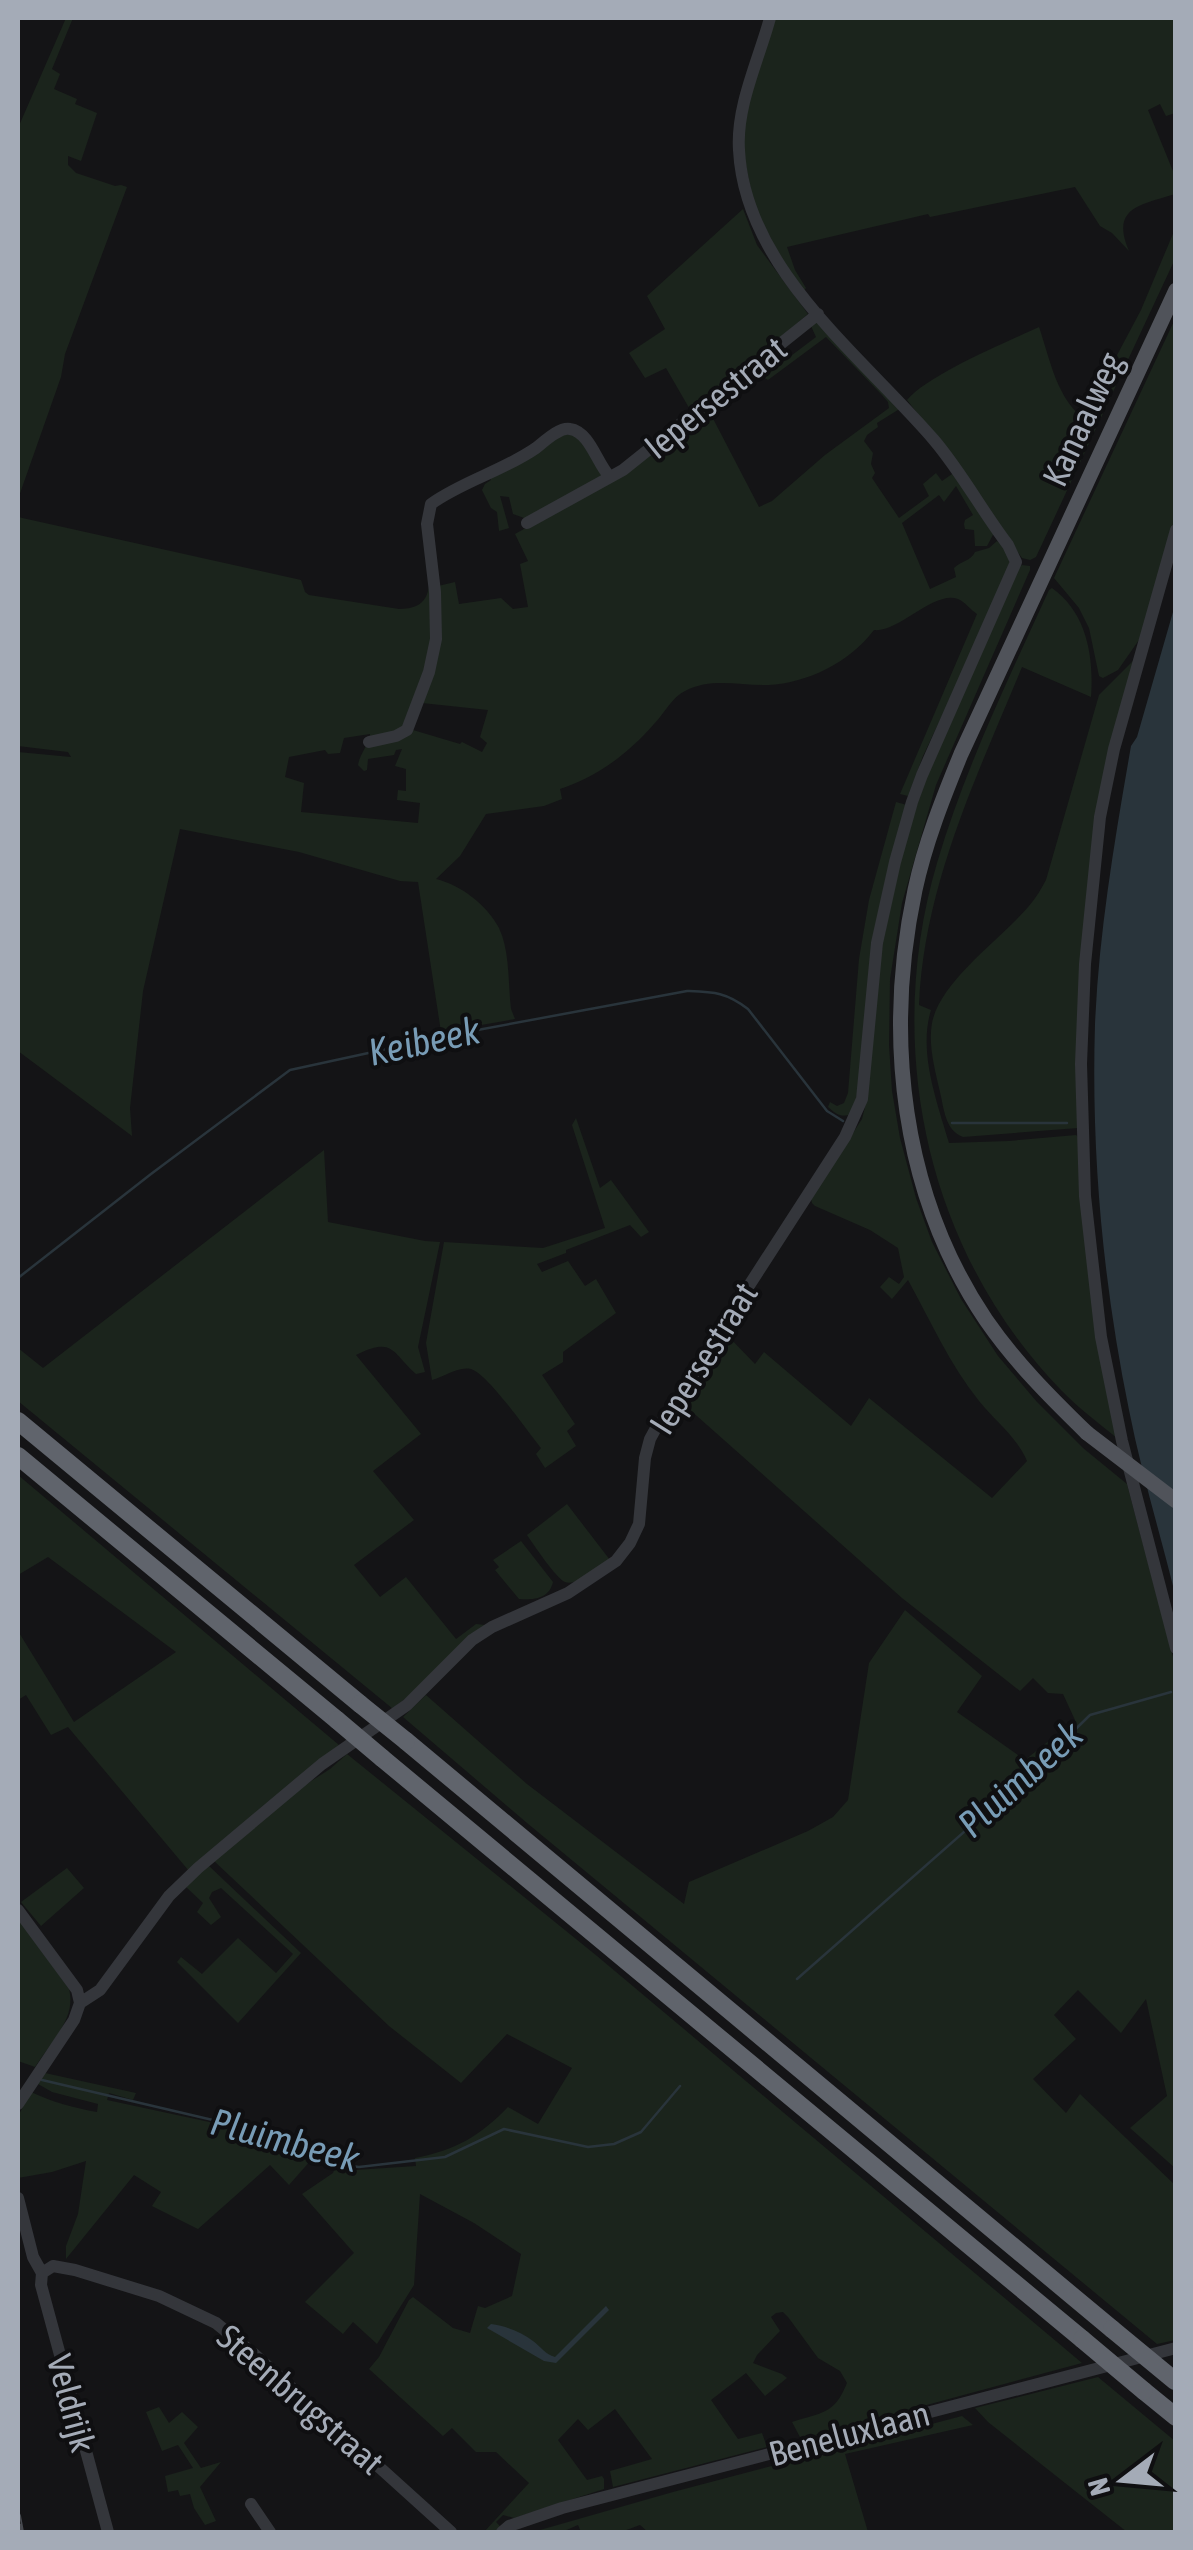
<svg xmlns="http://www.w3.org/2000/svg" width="1193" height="2550" font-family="'Asap Condensed',sans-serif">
<rect width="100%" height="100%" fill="#141416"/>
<path fill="#1b241c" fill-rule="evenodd" d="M66,18H73L52,69L60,74L54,89L77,99L75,104L97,113L81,161L68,156V165L76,173L115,186L121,185L127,187L65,354L61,377L18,499V128Z
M774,18H1175V113L1166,116L1160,104L1148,110L1175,176V194C1141,205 1110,207 1129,251L1112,233L1100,226L1075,187L930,217L928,214L787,247L795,270L806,288L803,291L781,261L754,205L741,141L745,116Z
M743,209L757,245L808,314L692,413L666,368L645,378L629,353L665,329L647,296Z
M1175,229V259L1036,557L1030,560L1022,558L951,456L907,400C929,374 1007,342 1039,327C1051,362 1056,398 1087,422L1103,391L1098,378L1107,374L1141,310Z
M1175,319V521L1141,637L1118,670L1103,678L1099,676L1089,628L1079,608L1054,578Z
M820,322L901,408L877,423L878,427L867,435L864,441L873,453L871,464L875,473L872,478L899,518L929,496L923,484L936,473L942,481L955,472L994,533L987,546H975L974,530L965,529L964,524L965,520L973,515L956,486L944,502L939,495L902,523L930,589L956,577L954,568C961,561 971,561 975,552L989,548L997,541C1013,553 1011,565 1005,582L923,756L908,796L900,794L977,614C971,610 965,602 958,599C934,590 898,633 874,630C850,662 808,683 768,685C740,686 712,677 685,691C672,697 664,714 654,724C629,753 597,777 560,789L562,799L544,806L486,814L460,856L436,879C461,885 487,905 499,928C510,951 508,984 511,1009L515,1019L441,1032L418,882L400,881L299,852L180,829L143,991L130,1108L132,1136L18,1051V752L71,757L68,752L18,746V517L301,580L305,592L309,595L399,609C428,609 430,593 430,567C434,599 437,633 428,665C423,681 405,722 405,734L413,730L460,744L462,742L482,752L487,743L480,737L488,710L422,703C436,657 440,634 438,586L455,582L459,604L501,598L513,609L528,607L520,564L528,561L515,534L623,474L707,407L759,507L772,501L825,455L889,408L888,402L882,395L826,337L768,380L763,377L816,337L811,326L812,323ZM370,734C370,743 360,753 358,765L364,771L367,770L368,759L394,755L396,750L402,749L395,766L406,769V791L398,790L397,800L420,803L418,823L301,812L304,783L285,777L289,757L325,750L328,754L340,753L344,738Z
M561,434L579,436L604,477L527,519L513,514L509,497L500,496L509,528L499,531L497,512L491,508L482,490L485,484L491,480L489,475Z
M1022,565L1030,566V570L936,785L902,903L890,979L889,1045L892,1091L900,1138L916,1198L932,1242L961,1299L998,1356L1037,1402L1083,1448L1127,1484L1175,1664V2168L1130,2128L1167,2096L1146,1999L1121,2033L1078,1990L1054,2015L1076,2039L1033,2079L1066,2113L1080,2094L1175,2185V2340L1157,2344L527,1823L403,1717L426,1695L527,1784L684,1904L689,1882L808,1831L833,1817L848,1800L869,1663L905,1610L982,1676L957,1712L1025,1760L1075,1720L1063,1694L1048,1693L1033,1678L1020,1691L902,1598L680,1401L725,1333L755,1364L764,1352L851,1426L869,1398L992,1498L1027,1461C1017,1437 995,1421 979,1401C950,1365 930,1320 908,1280L892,1299L880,1287L889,1277L899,1284L904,1277L898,1248L870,1230L815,1206L812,1203L811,1198L862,1119L867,1099L876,982L899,856L932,762L1019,567Z
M1052,588C1087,613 1094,657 1091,697L1022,667C977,776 924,885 919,1005L931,1010C918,1052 937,1102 949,1143L1009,1141L1076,1135L1079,1138L1118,1439C1099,1423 1078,1408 1061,1390C926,1251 883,1046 937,863C965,768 1008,680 1049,590Z
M1136,658L1098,817L1078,1128L963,1137C945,1130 944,1109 940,1092C935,1070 928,1045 932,1023C940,981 1002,938 1029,906C1036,898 1041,889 1046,880L1099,695Z
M896,802L907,805L855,1106L851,1114C841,1118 836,1114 828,1107L830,1102L837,1106L844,1103L848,1093L859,959L869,900Z
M576,1118L600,1188L611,1180L649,1232L641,1237L630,1225L566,1250V1253L537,1264L542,1272L568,1261L585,1286L596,1279L616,1313L563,1352V1362L542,1375L575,1424L567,1431L576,1446L545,1468L536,1454L541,1448C528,1432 488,1374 471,1369C458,1366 444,1377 432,1380L426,1343L444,1242L543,1248L605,1228L572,1125Z
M324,1150L328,1222L425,1241L440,1242L418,1347L425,1372L416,1374C392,1353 394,1336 356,1355L421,1434L373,1471L414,1520L354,1565L380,1597L406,1577L456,1639L476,1624L485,1625L439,1670L393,1709L18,1401V1348L43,1368Z
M18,1475L339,1745L189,1871L68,1727L51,1735L26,1695L18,1700V1631L74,1722L176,1652L48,1557L18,1575Z
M567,1504L610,1560C601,1567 576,1587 565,1582C556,1578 533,1544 527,1535Z
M521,1541L553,1582C549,1599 534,1600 519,1599L495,1570L499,1567L493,1560Z
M347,1754L597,1956L1082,2363L801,2439L792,2422C822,2412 834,2415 847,2383L840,2371L818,2358L788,2317L783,2312L776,2313L771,2317L780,2331L757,2355L753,2363L782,2374L787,2378L765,2396L746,2373L711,2400L738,2439L762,2433L767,2447L613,2487L610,2471L652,2459L615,2409L588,2430L578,2419L558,2440L587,2480L602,2476L604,2479V2489L514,2518L503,2515L496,2522L502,2528L498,2532H484L529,2483L496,2452H476L452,2428L443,2436L369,2369L379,2357L409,2300L413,2297L453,2328L470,2333L478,2306L485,2308L512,2296L521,2254L474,2223L420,2194L414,2285L377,2344L353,2322L343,2334L305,2302L354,2253L302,2194L333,2173L335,2168L355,2170L416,2166L415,2158C456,2150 480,2136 508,2107L538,2124L572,2068L507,2034L461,2083L389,2026L213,1860L291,1794L330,1769Z
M208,1865L301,1953L238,2023L177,1962L181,1957L202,1974L238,1938L276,1973L293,1954L221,1888L212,1892L209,1898L221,1917L211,1925L197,1912L203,1903L186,1887Z
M67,1868L84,1888L41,1926L21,1902Z
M18,1918L69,1989C77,2018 50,2043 35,2067L18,2061Z
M45,2073L136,2093L133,2100L109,2093L107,2100L214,2123L312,2159L289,2185L270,2165L198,2229L152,2206L161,2192L134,2175L66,2259V2246L78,2214L86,2161L52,2172L18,2178V2116L31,2092C52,2102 74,2108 97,2112L98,2104L52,2092L38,2084Z
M1098,2377L1175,2441V2532H1127L988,2422L975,2408Z
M159,2407L169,2423L182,2412L198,2427L184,2443L201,2468L221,2462L200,2487L216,2521L205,2525L194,2508L190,2494L180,2496L178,2490L168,2492L165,2476L193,2468L178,2445L162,2451L146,2412Z
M962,2416L973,2425L845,2454L868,2532H648L640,2525L621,2532H581L578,2525L562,2532H533L673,2492Z"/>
<path fill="#29343b" d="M1175,605V1594C1160,1533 1141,1471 1129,1410C1103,1283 1091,1153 1095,1024C1099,931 1115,838 1131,746L1137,737Z
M606,2306L609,2310L556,2363L544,2361L487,2328L491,2324C506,2326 521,2332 533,2341C542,2348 545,2354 555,2357Z"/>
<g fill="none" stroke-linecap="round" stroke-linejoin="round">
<path stroke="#29343b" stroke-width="2.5" d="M952,1123H1067
M18,1278L151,1174L290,1070L456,1034L687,991C714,992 726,992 748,1009L827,1111L843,1121
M797,1979L1031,1773L1090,1715L1171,1692
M42,2080L217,2121L333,2164L359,2167L445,2157L504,2129L588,2147L614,2144L641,2132L680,2086"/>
<path stroke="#34363b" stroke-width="12" d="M527,523L623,470L818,314
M1176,530L1114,749L1100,817L1085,964L1081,1064L1085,1196L1101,1337L1122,1441L1176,1648
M369,742L396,736L407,730L429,672L436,639L435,592L427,524L431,504C463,481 503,471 536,448C545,441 559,427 570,429C590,432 597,464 610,477
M18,1910L77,1990L80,2003L74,2020L18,2104
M80,2003L100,1990L169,1896L198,1868L322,1764L407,1705L472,1640L492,1627L568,1593L616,1561L630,1543L639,1524L645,1458L650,1439L656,1428L676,1404L741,1298L845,1137L862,1099L877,943L895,862L912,802L922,775L1016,562L1008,545C982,511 962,473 934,440C862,356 745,269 739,150C736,106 759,59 770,18
M18,2198L33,2257L42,2273
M42,2273L53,2266L75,2270L159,2296L216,2323L254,2354L451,2532
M42,2273L41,2285L44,2296L108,2532
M251,2504L270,2532
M502,2532L509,2526L562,2508L1176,2348"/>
<path stroke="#50535a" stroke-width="15" d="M1087,1433C1050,1397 1015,1362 986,1320C901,1194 884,1036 915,890C925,843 943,798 961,754L1176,290"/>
<path stroke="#60646c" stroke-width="18" d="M18,1421L360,1704
M18,1456L337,1720
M406,1741L1112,2329
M382,1758L1082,2339
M1144,2391L1176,2417"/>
<defs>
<path id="rail" d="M18,2516L21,2532"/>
</defs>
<use href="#rail" stroke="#474a50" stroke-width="6"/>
<use href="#rail" stroke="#0f0f11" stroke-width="2.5" stroke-dasharray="8" stroke-linecap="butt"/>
<path stroke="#50535a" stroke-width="15" d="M1087,1433L1176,1501"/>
<path stroke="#60646c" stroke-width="18" d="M360,1704L406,1741
M337,1720L382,1758
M1112,2329L1175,2381
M1082,2339L1144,2391"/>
</g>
<g text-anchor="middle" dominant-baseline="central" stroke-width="8" stroke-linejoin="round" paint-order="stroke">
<g font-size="35" fill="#a4abb7" stroke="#0f0f11">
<text transform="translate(715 397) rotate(-39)">Iepersestraat</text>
<text transform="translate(1082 419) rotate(-65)">Kanaalweg</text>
<text transform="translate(703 1358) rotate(-58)">Iepersestraat</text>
<text transform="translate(301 2399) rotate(41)">Steenbrugstraat</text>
<text transform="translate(72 2403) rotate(75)">Veldrijk</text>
<text transform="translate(849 2433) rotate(-15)">Beneluxlaan</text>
</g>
<g font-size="38" font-style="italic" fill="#789cb6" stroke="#0f0f11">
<text transform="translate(424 1041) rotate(-12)">Keibeek</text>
<text transform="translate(1020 1779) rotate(-42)">Pluimbeek</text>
<text transform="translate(285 2140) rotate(15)">Pluimbeek</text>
</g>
</g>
<rect width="1193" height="2550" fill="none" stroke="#a4abb7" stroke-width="40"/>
<g transform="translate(1123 2480) rotate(254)" stroke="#0f0f11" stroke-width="8" paint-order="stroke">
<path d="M0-8L18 38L0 25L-18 38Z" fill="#a4abb7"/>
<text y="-15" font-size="28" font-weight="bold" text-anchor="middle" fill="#a4abb7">N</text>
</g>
</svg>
